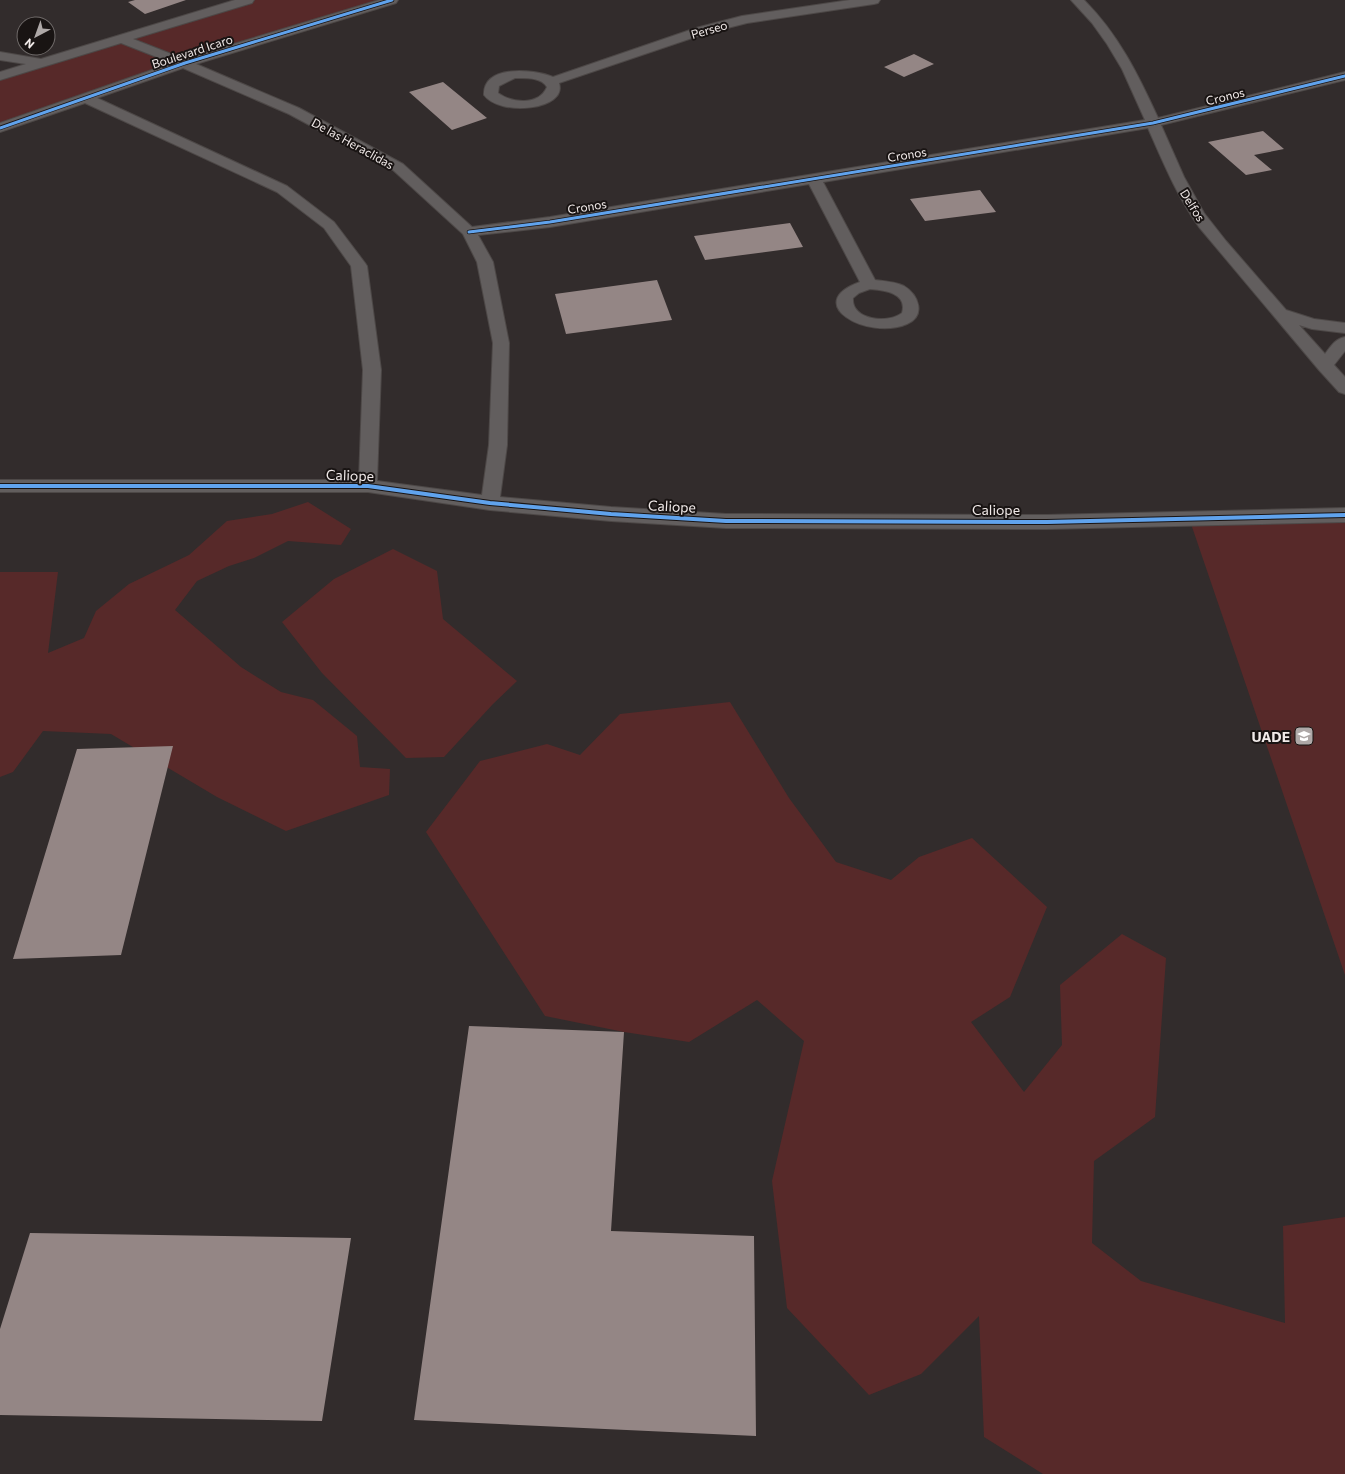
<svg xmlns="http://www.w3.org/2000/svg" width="1345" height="1474" font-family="Commissioner,sans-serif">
<rect width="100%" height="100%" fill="#322c2c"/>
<path fill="#572929" d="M248,0H395L185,63L0,128V76Z
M308,502L351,529L341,545L288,541L254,558L229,566L197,581L175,610L241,667L281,692L313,700L357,736L360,767L390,769L389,795L286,831L217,797L111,734L43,731L13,772L0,777V572H58L48,653L84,638L96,611L129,584L189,555L227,521L272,514Z
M1345,515V975L1189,518Z
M393,549L437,571L443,619L517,681L493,704L444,757L406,758L322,673L282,622L334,579Z
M730,702L789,798L836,862L891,880L919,857L972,838L1047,907L1010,997L971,1022L1024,1092L1062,1045L1060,985L1122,934L1166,958L1155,1117L1094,1161L1092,1243L1141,1281L1285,1323L1283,1226L1345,1217V1474H1043L984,1437L979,1316L921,1374L869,1395L787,1308L772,1181L804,1041L757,1000L689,1042L624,1032L545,1016L426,832L480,761L547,744L580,755L620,714Z"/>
<path fill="#948685" d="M135,0H186L145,14L128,2Z
M914,54L934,64L904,77L884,67Z
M443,82L487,118L452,130L409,92Z
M1263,131L1284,149L1254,155L1272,170L1246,175L1208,142Z
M980,190L996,212L925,221L910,199Z
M790,223L803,247L705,260L694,236Z
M657,280L672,320L566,334L555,294Z
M173,746L121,955L13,959L77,749Z
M469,1026L624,1032L611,1231L754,1236L756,1436L414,1420Z
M30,1233L351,1238L322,1421L0,1415V1329Z"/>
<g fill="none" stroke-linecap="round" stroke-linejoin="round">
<defs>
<path id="street" d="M235,0H254L252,3L133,39L184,59L379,0H398L396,3L196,64L299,108L403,164L472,227L550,217L1145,120L1122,69L1107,44L1092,23L1071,0H1084C1118,34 1138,74 1158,118L1345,72V80L1161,125L1184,177L1204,213L1226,241L1286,310L1314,319L1345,323V333L1312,329L1299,325L1325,354C1331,346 1335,339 1345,337V351L1334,365L1345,377V394L1339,392L1319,370L1199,227C1177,196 1163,162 1148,128L823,182L875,280C884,281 896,282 904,286C919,295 926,316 907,324C867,341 801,303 860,282L809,184L550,227L478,235L493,262L509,343L507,445L500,497L611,507L726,514L1047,515L1345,508V522L1047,529L726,528L611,521L490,510L368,492H0V480H359L363,370L351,266L324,228L277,192L85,103L0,132V123L172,63L121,43L0,80V72L26,64L0,60V52L41,59ZM183,68L289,114L393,170L463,234L477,262L493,343L489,445L482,495L377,481L381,370L367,266L365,263L334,222L287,186L97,98ZM870,289C884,290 908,293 902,313C888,324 851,320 853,298L859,293Z
M850,0H880L878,3L874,4L747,23L704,34L559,83C568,110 500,117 484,95C483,64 534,69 553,77L696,28L742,16ZM515,78C526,78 541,77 547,87C539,106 512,103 498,93L499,86Z"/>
</defs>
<use href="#street" stroke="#4d4847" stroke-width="2"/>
<use href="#street" fill="#625e5e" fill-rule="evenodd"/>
<defs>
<path id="cycleway-far1" d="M0,128L185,63L392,0
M469,232L550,222L1153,123L1345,76"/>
<path id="cycleway" d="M0,486H368L490,503L611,514L726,521L1047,522L1345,515"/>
</defs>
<use href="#cycleway-far1" stroke="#191413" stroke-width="4.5"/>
<use href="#cycleway" stroke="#191413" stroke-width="6"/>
<use href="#cycleway-far1" stroke="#60a3ed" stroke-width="3"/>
<use href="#cycleway" stroke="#60a3ed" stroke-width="4"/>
</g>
<defs>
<symbol id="university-square" viewBox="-11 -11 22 22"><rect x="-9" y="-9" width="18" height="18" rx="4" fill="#aea8a7" stroke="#191413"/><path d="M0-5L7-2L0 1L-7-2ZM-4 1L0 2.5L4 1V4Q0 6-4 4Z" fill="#fff"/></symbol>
</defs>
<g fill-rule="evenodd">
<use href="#university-square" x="1293" y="725" width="22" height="22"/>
</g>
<g text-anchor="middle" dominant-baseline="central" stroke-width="4" stroke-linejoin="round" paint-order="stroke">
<g font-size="12" fill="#f1eae9" stroke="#191413">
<text transform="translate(709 29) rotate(-16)">Perseo</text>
<text transform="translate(192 51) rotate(-18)">Boulevard Icaro</text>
<text transform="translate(1225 96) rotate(-14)">Cronos</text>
<text transform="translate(353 143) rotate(29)">De las Heraclidas</text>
<text transform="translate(907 154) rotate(-9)">Cronos</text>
<text transform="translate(1193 205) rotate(58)">Delfos</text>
<text transform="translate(587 206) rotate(-9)">Cronos</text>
</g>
<g font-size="14" fill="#f1eae9" stroke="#191413">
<text transform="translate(350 475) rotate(2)">Caliope</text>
<text transform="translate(672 506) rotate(3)">Caliope</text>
<text x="996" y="509">Caliope</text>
</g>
<g font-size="14" font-weight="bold" fill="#f1eae9" stroke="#191413" text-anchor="end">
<text x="1290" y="736">UADE</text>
</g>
</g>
<g transform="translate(36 36) rotate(221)"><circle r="19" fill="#191413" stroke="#6f6a69"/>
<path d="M0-3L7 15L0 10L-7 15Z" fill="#aea8a7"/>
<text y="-6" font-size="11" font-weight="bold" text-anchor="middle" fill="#f1eae9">N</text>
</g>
</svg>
